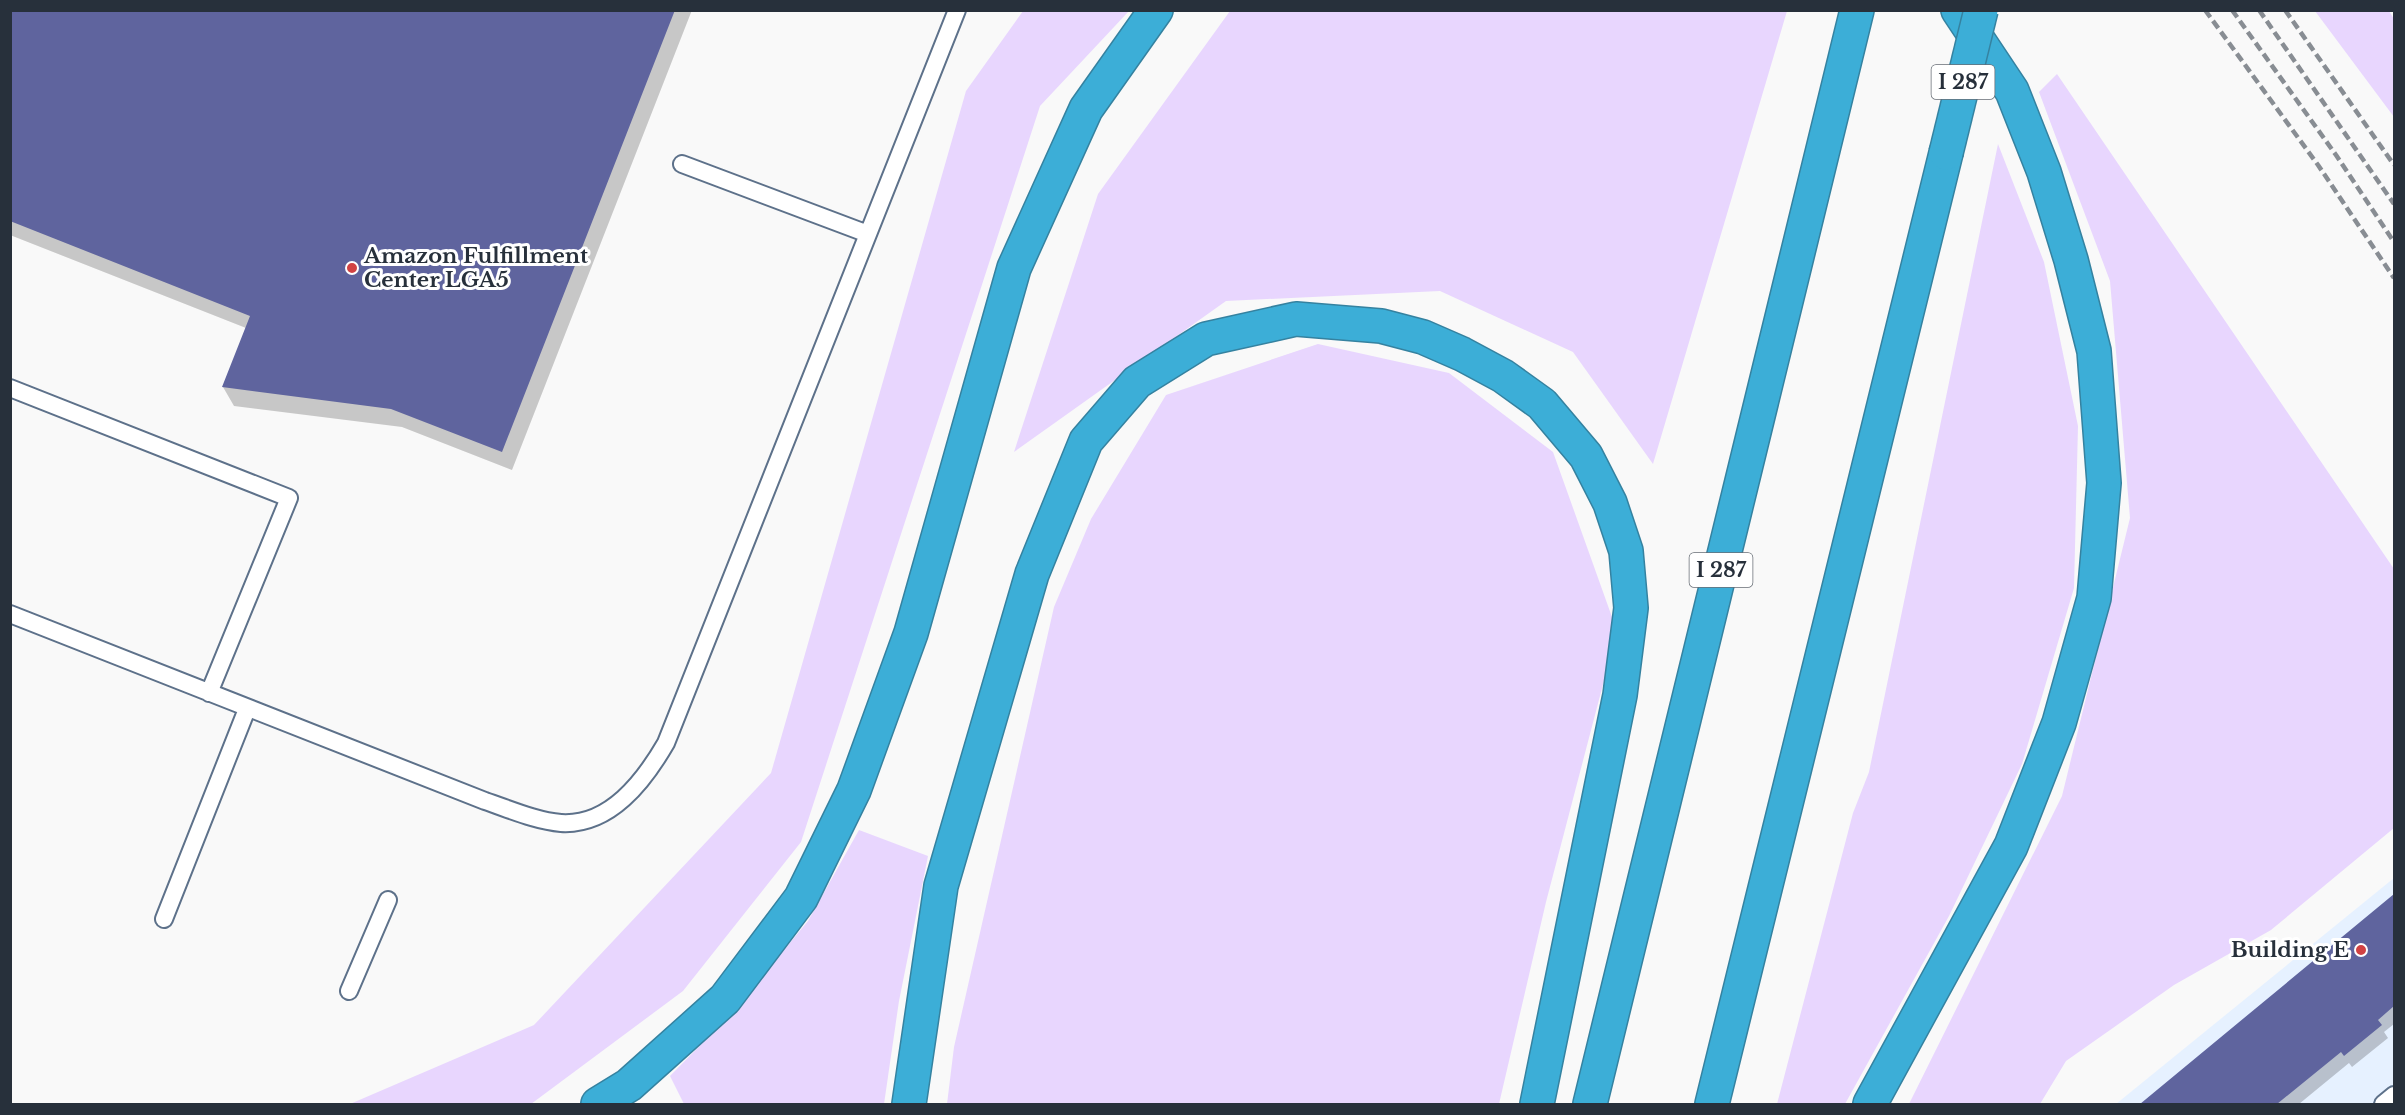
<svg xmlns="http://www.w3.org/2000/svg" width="2405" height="1115" font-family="'Libre Baskerville',serif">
<rect width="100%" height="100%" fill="#f9f9f9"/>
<path fill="#e6f1ff" d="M2394,878V1104H2116Z"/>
<path fill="#e8d6fe" d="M1023,11H1129L1040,106L801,842L683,991L531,1104H350L534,1025L771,773L966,91Z
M1230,11H1787L1653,464L1573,352L1440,291L1226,301L1014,452L1098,194Z
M2315,11H2389L2394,19V117Z
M2057,74L2394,569V828L2271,930L2174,985L2066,1061L2040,1104H1909L2062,796L2130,518L2110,281L2039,92Z
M1998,144L2044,262L2078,426L2074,588L2022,764L1949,916L1845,1104H1777L1853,813L1869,772Z
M1318,344L1449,373L1553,452L1617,631L1546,902L1499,1104H947L954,1047L1054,607L1091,519L1166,395Z
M859,830L928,856L899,1001L884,1104H684L670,1076L729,1016L808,921Z"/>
<path fill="#0003" d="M10,10H692L512,470L402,427L234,406L223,387L246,328L10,235Z
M2394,897V1024L2384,1032L2388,1038L2352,1067L2349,1063L2299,1104H2144Z"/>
<path fill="#5f649e" d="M10,10H675L502,452L391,409L222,387L250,316L10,221Z
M2394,894V1006L2378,1020L2382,1025L2344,1056L2341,1052L2277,1104H2140Z"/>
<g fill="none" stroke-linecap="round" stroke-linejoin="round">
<defs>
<path id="lane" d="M682,164L868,234
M10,388L289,498L209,693
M10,614L485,801C509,809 536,821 561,823C610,826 644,781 666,743L957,10
M164,919L247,709
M349,991L388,900
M2383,1104L2394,1095"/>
<path id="highway" d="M598,1104L629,1085L725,999L801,898L854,790L911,633L1014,268L1086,109L1156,10
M909,1104L941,886L1032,574L1086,441L1137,382L1206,339L1296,319L1381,326L1423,337L1462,354L1503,376L1542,404L1586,456L1610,503L1626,551L1631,608L1620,695L1537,1104
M1590,1104L1857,10
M1712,1104L1946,153
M1870,1104L2011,846L2059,723L2094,598L2104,483L2094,351L2071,260L2044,172L2012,91L1958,10"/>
</defs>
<use href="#lane" stroke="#5d718a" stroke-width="20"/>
<use href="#highway" stroke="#3582a0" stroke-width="36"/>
<use href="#lane" stroke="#fff" stroke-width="16"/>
<use href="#highway" stroke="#3caed7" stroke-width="33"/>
<path stroke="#888d93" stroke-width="4.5" stroke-dasharray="9 4.5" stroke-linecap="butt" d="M2205,10L2318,165L2394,278
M2232,10L2336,155L2394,242
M2259,10L2394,204
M2285,10L2394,165"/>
<defs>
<path id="highway-bridge" d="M1946,153L1981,10"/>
</defs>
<use href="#highway-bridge" stroke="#3582a0" stroke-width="36" stroke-linecap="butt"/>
<use href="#highway-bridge" stroke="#3caed7" stroke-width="33"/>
</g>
<g fill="#d14243" stroke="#fff" stroke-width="2">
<circle cx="352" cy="268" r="6"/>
<circle cx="2361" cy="950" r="6"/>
</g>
<g text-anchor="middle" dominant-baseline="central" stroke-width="6" stroke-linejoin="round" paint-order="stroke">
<g fill="#fff" stroke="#686e76" stroke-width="1.5">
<rect x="1931.5" y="65" width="63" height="34" rx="4.5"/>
<rect x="1689.5" y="553" width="63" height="34" rx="4.5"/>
</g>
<g font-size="20" font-weight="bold" fill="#27303b">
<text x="1963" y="82">I 287</text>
<text x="1721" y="570">I 287</text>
</g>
<g font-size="21" font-weight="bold" fill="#27303b" stroke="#fff" text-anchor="start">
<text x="364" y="256">Amazon Fulfillment<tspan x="364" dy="24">Center LGA5</tspan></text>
<text x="2349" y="950" text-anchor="end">Building E</text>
</g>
</g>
<rect width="2405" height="1115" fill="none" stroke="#27303b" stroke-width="24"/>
</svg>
